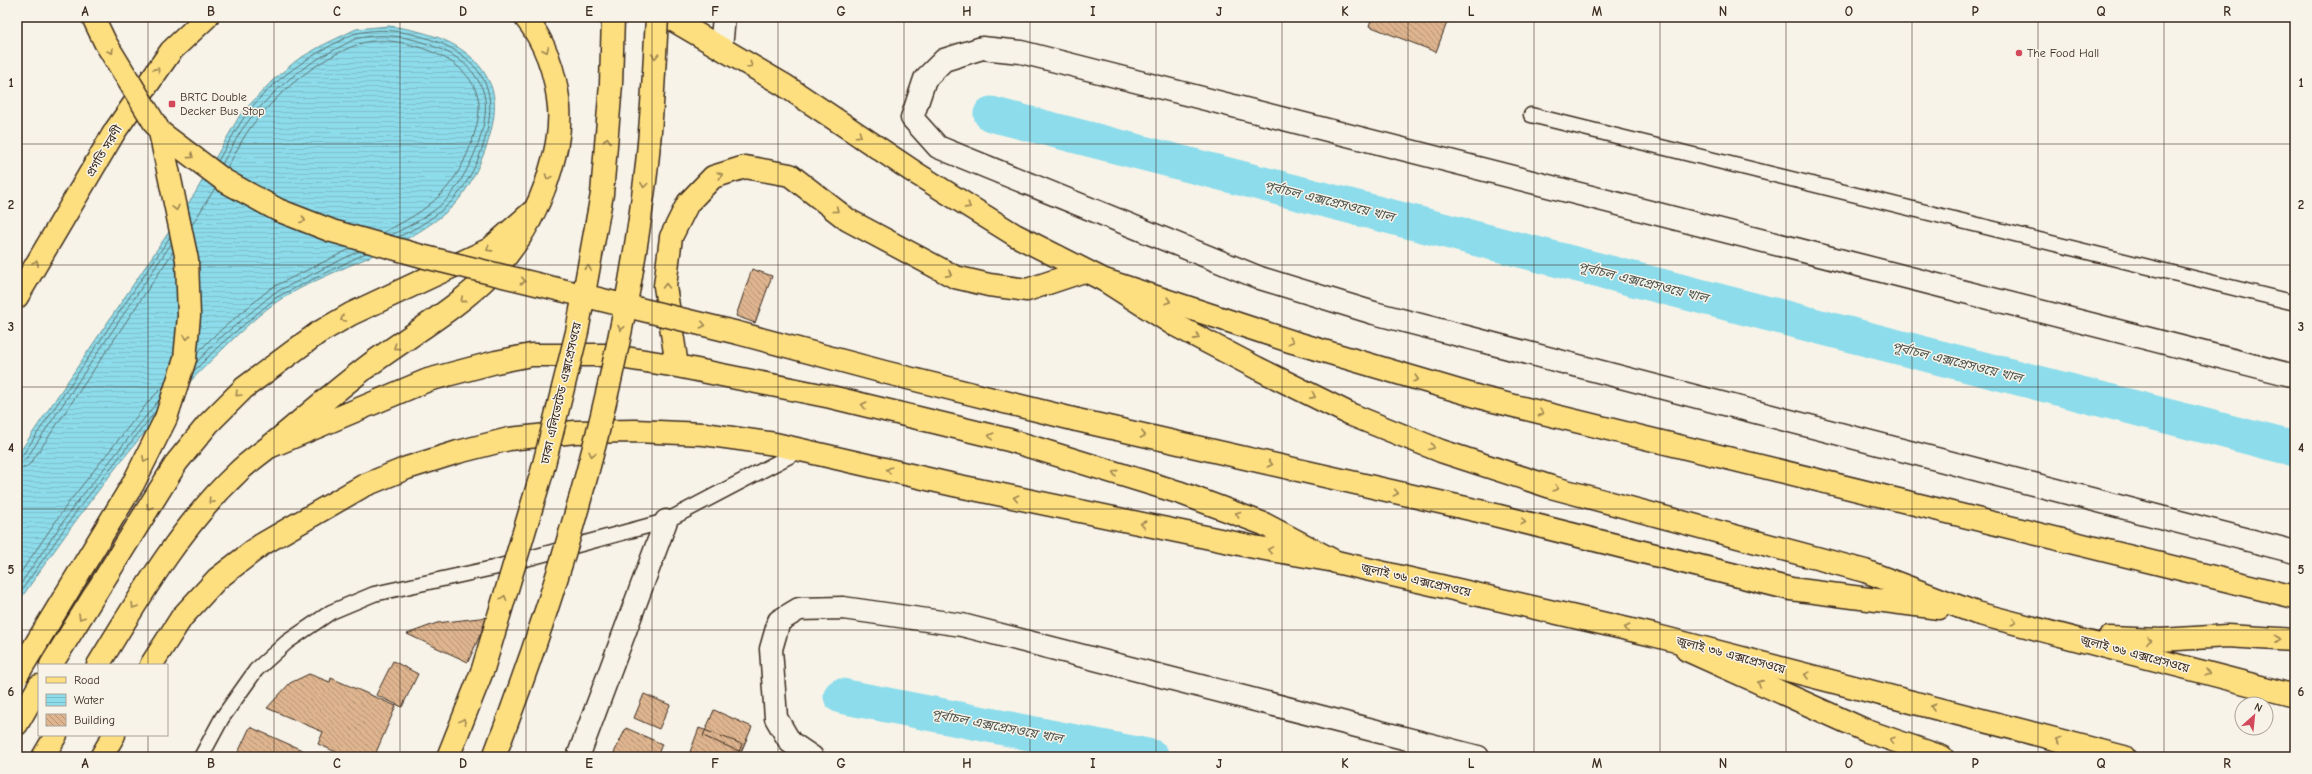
<svg xmlns="http://www.w3.org/2000/svg" width="2312" height="774" font-family="'Comic Neue','Noto Sans Bengali',sans-serif">
<defs>
<pattern id="water-rules" width="6" height="5" patternUnits="userSpaceOnUse"><rect width="6" height="5" fill="#8ddceb"/><path d="M0 2.5h6" fill="none" stroke="#7bbdc9"/></pattern>
<pattern id="building-back-hatch" width="6" height="6" patternUnits="userSpaceOnUse"><rect width="6" height="6" fill="#deb58f"/><path d="M-1 5l2 2M0 0l6 6M5-1l2 2" fill="none" stroke="#b59374"/></pattern>
</defs>
<rect width="100%" height="100%" fill="#f7f3e8"/>
<filter id="ink" filterUnits="userSpaceOnUse"><feTurbulence type="fractalNoise" baseFrequency=".025" numOctaves="2"/><feDisplacementMap in="SourceGraphic" scale="8" xChannelSelector="R" yChannelSelector="G"/><feConvolveMatrix kernelMatrix="1 2 1 2 8 2 1 2 1" color-interpolation-filters="sRGB"/></filter>
<g filter="url(#ink)">
<path fill="url(#water-rules)" stroke="#6c9599" d="M389,26C428,31 475,44 491,86C498,105 493,126 487,145C480,165 469,189 454,205C408,250 335,266 281,299C262,311 240,332 225,347C144,423 80,513 17,604V456L194,195L240,115L273,80L297,60L321,46L356,29Z"/>
<g fill="none" stroke-linecap="round" stroke-linejoin="round">
<path stroke="#5c7170" stroke-width="1" d="M218,161C226,147 234,133 243,119C264,87 305,58 338,42C344,39 351,34 358,33C384,27 410,32 435,41C457,49 479,64 487,88C498,120 475,179 451,202C435,217 418,228 398,237
M222,164C231,150 238,133 249,120C274,89 304,64 340,47C346,44 353,39 359,38C383,33 408,36 430,45C453,53 472,65 482,88C495,118 469,173 449,197C434,214 411,225 391,235
M227,168C236,153 243,136 254,123C281,90 317,59 359,44C379,37 407,42 427,50C448,58 467,69 476,91C482,105 478,122 474,135C457,189 431,209 382,233
M192,225L215,188
M198,352L216,334L271,288L350,249
M197,362L219,339L274,293L359,251
M193,372L222,343L277,297L366,253
M17,458L22,456L170,237
M17,463L26,459L171,244
M17,469L25,468L31,463L173,252
M17,578L69,502L149,401L163,387
M17,589L74,506L159,400
M17,597L78,509L156,411"/>
<path stroke="#8ddceb" stroke-width="35" d="M991,114L2295,449
M841,696L1152,757"/>
</g>
<path fill="url(#building-back-hatch)" stroke="#3b2a1e" d="M1372,17H1449L1436,52L1369,26Z
M752,269L772,276L755,323L736,316Z
M488,617L468,662L407,634L437,623Z
M393,661L418,674L402,707L376,695Z
M309,674L330,682L331,678L396,706L374,757H347L318,744L323,732L267,708L290,683Z
M644,694L670,705L659,729L634,718Z
M714,710L752,727L741,752L703,736Z
M250,727L311,754L310,757H236Z
M626,728L662,744L657,757H612Z
M699,728L742,744L737,757H703L690,752Z"/>
<g fill="none" stroke-linecap="round" stroke-linejoin="round">
<defs>
<path id="service" d="M1531,115L2295,303
M201,757L222,718L256,670L287,642L331,612L374,594L493,568L666,521L801,450"/>
<path id="pedestrian" d="M2295,376L1021,52L982,48L944,60L925,79L912,118L938,147L1260,278L1374,313L2295,552
M812,757L790,742L776,718L771,649L779,621L799,609L843,608L962,625L1478,757"/>
<path id="minor" d="M721,48L724,17
M578,757L666,521"/>
<path id="primary" d="M668,17L784,85L914,172L1015,235L1104,280L1293,342L1486,399L2295,597
M17,297L115,131L171,51L207,17
M1687,650L1867,731L1942,757
M51,665L177,462L208,424L244,388L318,333L351,314L490,249L532,212
M151,665L182,617L217,579L261,545L363,486L407,468L458,452L509,439L575,432L635,431L704,434L775,444L954,485L1254,547L1329,560
M17,724L39,686
M101,757L114,735"/>
<path id="trunk" d="M677,366L665,286L671,237L688,203L713,177L745,167L790,175L848,220L955,277L989,285L1027,290L1084,271
M269,447L428,380L496,362L531,355H607L677,366L831,397L1009,440L1181,493L1264,524L1336,562
M98,665C139,598 180,527 237,473C250,460 266,450 280,438C310,413 340,387 372,363C450,307 513,279 547,181C555,156 561,133 559,107C556,74 546,43 525,17
M43,757L56,735"/>
<path id="motorway" d="M1104,280L1173,324L1257,368L1352,415L1441,451L1551,487L1865,571L1976,613L2295,696
M1077,420L1479,511L1791,589L1939,608
M1336,562L1653,635L2124,757
M2109,638L2161,640L2227,636L2295,640"/>
</defs>
<use href="#service" stroke="#3b2a1e" stroke-width="17"/>
<use href="#pedestrian" stroke="#3b2a1e" stroke-width="25"/>
<use href="#minor" stroke="#3b2a1e" stroke-width="25"/>
<use href="#primary" stroke="#3b2a1e" stroke-width="25"/>
<use href="#trunk" stroke="#3b2a1e" stroke-width="25"/>
<use href="#motorway" stroke="#3b2a1e" stroke-width="25"/>
<use href="#service" stroke="#f7f3e8" stroke-width="14"/>
<use href="#pedestrian" stroke="#f7f3e8" stroke-width="22"/>
<use href="#minor" stroke="#f7f3e8" stroke-width="22"/>
<use href="#primary" stroke="#fedf80" stroke-width="22"/>
<use href="#trunk" stroke="#fedf80" stroke-width="22"/>
<use href="#motorway" stroke="#fedf80" stroke-width="22"/>
<defs>
<path id="trunk-bridge" d="M17,675L133,484L166,418L185,359L189,316L187,260L160,132L105,42L93,17"/>
<path id="motorway-bridge" d="M160,132L225,181L278,210L332,231L425,257L738,333L884,372L1077,420
M448,757L483,669L542,472L577,332L602,194L611,84L613,17
M494,757C565,572 621,378 645,181C652,127 654,72 657,17"/>
</defs>
<use href="#trunk-bridge" stroke="#3b2a1e" stroke-width="25" stroke-linecap="butt"/>
<use href="#motorway-bridge" stroke="#3b2a1e" stroke-width="25" stroke-linecap="butt"/>
<use href="#trunk-bridge" stroke="#fedf80" stroke-width="22"/>
<use href="#motorway-bridge" stroke="#fedf80" stroke-width="22"/>
</g>
<defs><path id="oneway-chevron" d="M-2-3.5L2.5 0L-2 3.5" fill="none" stroke-width="1.6" stroke-linecap="round" stroke-linejoin="round"/></defs>
<g stroke="#9c844f">
<use href="#oneway-chevron" transform="translate(546 50) rotate(65)"/>
<use href="#oneway-chevron" transform="translate(111 51) rotate(59)"/>
<use href="#oneway-chevron" transform="translate(655 56) rotate(92)"/>
<use href="#oneway-chevron" transform="translate(750 65) rotate(30)"/>
<use href="#oneway-chevron" transform="translate(157 70) rotate(-55)"/>
<use href="#oneway-chevron" transform="translate(859 135) rotate(34)"/>
<use href="#oneway-chevron" transform="translate(607 140) rotate(-86)"/>
<use href="#oneway-chevron" transform="translate(191 156) rotate(37)"/>
<use href="#oneway-chevron" transform="translate(720 175) rotate(-18)"/>
<use href="#oneway-chevron" transform="translate(548 177) rotate(110)"/>
<use href="#oneway-chevron" transform="translate(644 185) rotate(98)"/>
<use href="#oneway-chevron" transform="translate(968 206) rotate(32)"/>
<use href="#oneway-chevron" transform="translate(176 208) rotate(78)"/>
<use href="#oneway-chevron" transform="translate(836 210) rotate(38)"/>
<use href="#oneway-chevron" transform="translate(303 220) rotate(21)"/>
<use href="#oneway-chevron" transform="translate(489 249) rotate(148)"/>
<use href="#oneway-chevron" transform="translate(36 263) rotate(-61)"/>
<use href="#oneway-chevron" transform="translate(588 268) rotate(-79)"/>
<use href="#oneway-chevron" transform="translate(949 274) rotate(28)"/>
<use href="#oneway-chevron" transform="translate(523 281) rotate(13)"/>
<use href="#oneway-chevron" transform="translate(666 286) rotate(-91)"/>
<use href="#oneway-chevron" transform="translate(463 300) rotate(139)"/>
<use href="#oneway-chevron" transform="translate(1168 301) rotate(18)"/>
<use href="#oneway-chevron" transform="translate(343 319) rotate(150)"/>
<use href="#oneway-chevron" transform="translate(703 325) rotate(13)"/>
<use href="#oneway-chevron" transform="translate(621 328) rotate(101)"/>
<use href="#oneway-chevron" transform="translate(187 337) rotate(95)"/>
<use href="#oneway-chevron" transform="translate(1197 337) rotate(28)"/>
<use href="#oneway-chevron" transform="translate(1291 341) rotate(17)"/>
<use href="#oneway-chevron" transform="translate(396 347) rotate(146)"/>
<use href="#oneway-chevron" transform="translate(1416 379) rotate(17)"/>
<use href="#oneway-chevron" transform="translate(238 394) rotate(135)"/>
<use href="#oneway-chevron" transform="translate(1313 396) rotate(26)"/>
<use href="#oneway-chevron" transform="translate(864 405) rotate(-166)"/>
<use href="#oneway-chevron" transform="translate(1541 413) rotate(14)"/>
<use href="#oneway-chevron" transform="translate(1143 435) rotate(13)"/>
<use href="#oneway-chevron" transform="translate(991 436) rotate(-166)"/>
<use href="#oneway-chevron" transform="translate(1432 447) rotate(22)"/>
<use href="#oneway-chevron" transform="translate(592 454) rotate(104)"/>
<use href="#oneway-chevron" transform="translate(145 459) rotate(116)"/>
<use href="#oneway-chevron" transform="translate(1270 464) rotate(13)"/>
<use href="#oneway-chevron" transform="translate(889 470) rotate(-167)"/>
<use href="#oneway-chevron" transform="translate(1115 473) rotate(-163)"/>
<use href="#oneway-chevron" transform="translate(1556 488) rotate(16)"/>
<use href="#oneway-chevron" transform="translate(1396 493) rotate(13)"/>
<use href="#oneway-chevron" transform="translate(1016 498) rotate(-168)"/>
<use href="#oneway-chevron" transform="translate(211 501) rotate(132)"/>
<use href="#oneway-chevron" transform="translate(149 507) rotate(122)"/>
<use href="#oneway-chevron" transform="translate(1238 514) rotate(-159)"/>
<use href="#oneway-chevron" transform="translate(1523 522) rotate(14)"/>
<use href="#oneway-chevron" transform="translate(1143 524) rotate(-168)"/>
<use href="#oneway-chevron" transform="translate(1270 550) rotate(-170)"/>
<use href="#oneway-chevron" transform="translate(504 598) rotate(-73)"/>
<use href="#oneway-chevron" transform="translate(134 606) rotate(122)"/>
<use href="#oneway-chevron" transform="translate(81 617) rotate(122)"/>
<use href="#oneway-chevron" transform="translate(2014 622) rotate(14)"/>
<use href="#oneway-chevron" transform="translate(1627 628) rotate(-167)"/>
<use href="#oneway-chevron" transform="translate(2278 639) rotate(3)"/>
<use href="#oneway-chevron" transform="translate(2149 640) rotate(3)"/>
<use href="#oneway-chevron" transform="translate(2207 673) rotate(15)"/>
<use href="#oneway-chevron" transform="translate(1807 675) rotate(-165)"/>
<use href="#oneway-chevron" transform="translate(1760 683) rotate(-156)"/>
<use href="#oneway-chevron" transform="translate(1933 707) rotate(-165)"/>
<use href="#oneway-chevron" transform="translate(463 721) rotate(-69)"/>
<use href="#oneway-chevron" transform="translate(1892 740) rotate(-161)"/>
<use href="#oneway-chevron" transform="translate(2059 740) rotate(-165)"/>
</g>
</g>
<path fill="none" stroke="#3b2a1e" stroke-width="1" stroke-opacity="0.55" d="M148,17V665M274,17V757M400,17V757M526,17V757M652,17V757M778,17V757M904,17V757M1030,17V757M1156,17V757M1282,17V757M1408,17V757M1534,17V757M1660,17V757M1786,17V757M1912,17V757M2038,17V757M2164,17V757M17,144H2295M17,265H2295M17,387H2295M17,509H2295M17,630H2295M148,735V757"/>
<g fill="#d1495b" stroke="#f7f3e8" stroke-width="1.5">
<circle cx="2019" cy="53" r="4"/>
<rect x="168" y="100" width="8" height="8" rx="2"/>
</g>
<g text-anchor="middle" dominant-baseline="central" stroke-width="3" stroke-linejoin="round" paint-order="stroke">
<g font-size="12" fill="#3b2a1e" stroke="#f7f3e8" text-anchor="start">
<text x="2027" y="53">The Food Hall</text>
<text x="180" y="97">BRTC Double<tspan x="180" dy="14">Decker Bus Stop</tspan></text>
</g>
<g font-size="12" fill="#3b2a1e" stroke="#f7f3e8">
<text transform="translate(104 151) rotate(-59)">প্রগতি সরণী</text>
<text transform="translate(561 393) rotate(-77)">ঢাকা এলিভেটেড এক্সপ্রেসওয়ে</text>
<text transform="translate(1416 580) rotate(13)">জুলাই ৩৬ এক্সপ্রেসওয়ে</text>
<text transform="translate(2135 654) rotate(15)">জুলাই ৩৬ এক্সপ্রেসওয়ে</text>
<text transform="translate(1731 655) rotate(15)">জুলাই ৩৬ এক্সপ্রেসওয়ে</text>
</g>
<g font-size="13" font-style="italic" fill="#505651" stroke="#f7f3e8">
<text transform="translate(1329 201) rotate(14)">পূর্বাচল এক্সপ্রেসওয়ে খাল</text>
<text transform="translate(1643 282) rotate(14)">পূর্বাচল এক্সপ্রেসওয়ে খাল</text>
<text transform="translate(1957 362) rotate(14)">পূর্বাচল এক্সপ্রেসওয়ে খাল</text>
<text transform="translate(997 726) rotate(11)">পূর্বাচল এক্সপ্রেসওয়ে খাল</text>
</g>
</g>
<rect width="2312" height="774" fill="none" stroke="#f7f3e8" stroke-width="44"/>
<rect x="38" y="664" width="130" height="72" fill="#f7f3e8" stroke="#aca397"/>
<rect x="46" y="677" width="20" height="6" fill="#fedf80" stroke="#aca397"/>
<text x="74" y="684" font-size="12" fill="#3b2a1e">Road</text>
<rect x="46" y="694" width="20" height="12" fill="url(#water-rules)" stroke="#aca397"/>
<text x="74" y="704" font-size="12" fill="#3b2a1e">Water</text>
<rect x="46" y="714" width="20" height="12" fill="url(#building-back-hatch)" stroke="#aca397"/>
<text x="74" y="724" font-size="12" fill="#3b2a1e">Building</text>
<g transform="translate(2254 716) rotate(27)"><circle r="19" fill="#f7f3e8" stroke="#aca397"/>
<path d="M0-3L7 15L0 10L-7 15Z" fill="#d1495b"/>
<text y="-6" font-size="11" font-weight="bold" text-anchor="middle" fill="#3b2a1e">N</text>
</g>
<rect x="22" y="22" width="2268" height="730" fill="none" stroke="#3b2a1e" stroke-width="1.5"/>
<g font-size="13" text-anchor="middle" font-weight="bold" fill="#3b2a1e">
<text x="85" y="16">A</text>
<text x="211" y="16">B</text>
<text x="337" y="16">C</text>
<text x="463" y="16">D</text>
<text x="589" y="16">E</text>
<text x="715" y="16">F</text>
<text x="841" y="16">G</text>
<text x="967" y="16">H</text>
<text x="1093" y="16">I</text>
<text x="1219" y="16">J</text>
<text x="1345" y="16">K</text>
<text x="1471" y="16">L</text>
<text x="1597" y="16">M</text>
<text x="1723" y="16">N</text>
<text x="1849" y="16">O</text>
<text x="1975" y="16">P</text>
<text x="2101" y="16">Q</text>
<text x="2227" y="16">R</text>
<text x="11" y="87">1</text>
<text x="2301" y="87">1</text>
<text x="11" y="209">2</text>
<text x="2301" y="209">2</text>
<text x="11" y="331">3</text>
<text x="2301" y="331">3</text>
<text x="11" y="452">4</text>
<text x="2301" y="452">4</text>
<text x="11" y="574">5</text>
<text x="2301" y="574">5</text>
<text x="11" y="696">6</text>
<text x="2301" y="696">6</text>
<text x="85" y="768">A</text>
<text x="211" y="768">B</text>
<text x="337" y="768">C</text>
<text x="463" y="768">D</text>
<text x="589" y="768">E</text>
<text x="715" y="768">F</text>
<text x="841" y="768">G</text>
<text x="967" y="768">H</text>
<text x="1093" y="768">I</text>
<text x="1219" y="768">J</text>
<text x="1345" y="768">K</text>
<text x="1471" y="768">L</text>
<text x="1597" y="768">M</text>
<text x="1723" y="768">N</text>
<text x="1849" y="768">O</text>
<text x="1975" y="768">P</text>
<text x="2101" y="768">Q</text>
<text x="2227" y="768">R</text>
</g>
</svg>
